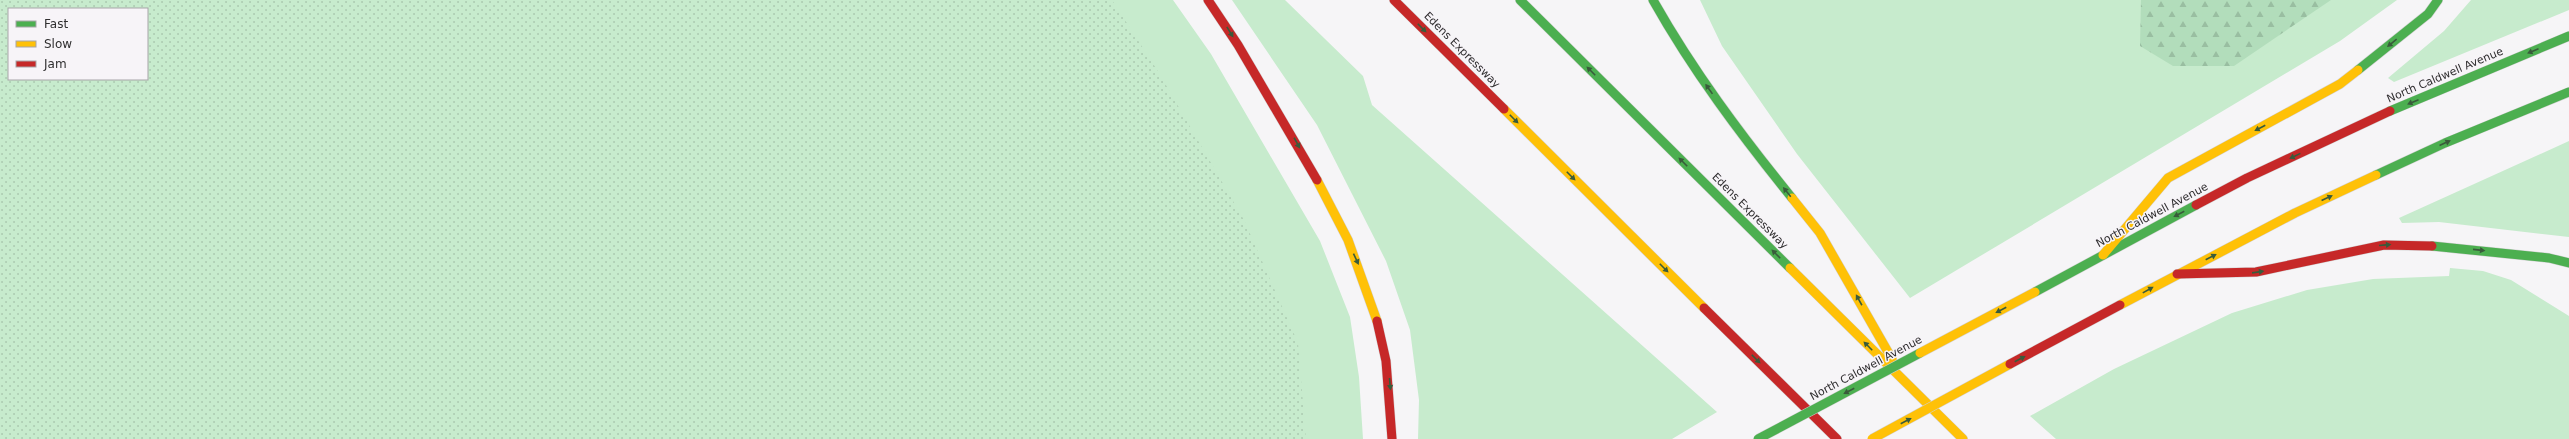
<svg xmlns="http://www.w3.org/2000/svg" width="2569" height="439" font-family="'DejaVu Sans',sans-serif">
<defs>
<pattern id="forest-firs" width="22" height="20" patternUnits="userSpaceOnUse"><rect width="22" height="20" fill="#b2ddbb"/><path d="M5 1l3.5 6h-7zM16 11l3.5 6h-7z" fill="#99bea1"/></pattern>
<pattern id="park-dots" width="8" height="8" patternUnits="userSpaceOnUse"><rect width="8" height="8" fill="#c7ebcd"/><path d="M2 2h.1M6 6h.1" fill="none" stroke="#abcab0" stroke-width="1.8" stroke-linecap="round"/></pattern>
</defs>
<rect width="100%" height="100%" fill="#f6f5f7"/>
<path fill="#c7ebcd" d="M1080,0H1173L1211,54L1320,241L1350,317L1359,377L1363,439H1166Z
M1232,0H1285L1363,76L1372,105L1717,412L1672,439H1418L1419,400L1410,330L1386,261L1317,125Z
M1700,0H2397L2340,41L1910,298L1797,154L1722,46Z
M2471,0H2569V10L2394,82L2388,78L2444,31Z
M2569,141V237L2439,222L2402,223L2399,218Z
M2450,268L2483,271L2511,280L2569,316V439H2056L2030,416L2114,369L2232,313L2307,290L2373,279L2449,276Z"/>
<path fill="url(#forest-firs)" d="M2141,0H2331L2234,66H2173L2140,46Z"/>
<path fill="url(#park-dots)" fill-rule="evenodd" d="M0,0H1112L1159,73L1244,220L1298,343L1306,439H0ZM9,9H147V79H9Z"/>
<g fill="none" stroke-linecap="round" stroke-linejoin="round">
<defs>
<path id="fast" d="M1520,0L1790,268
M1653,0C1693,71 1741,135 1792,198
M2358,70L2428,14L2438,0
M2390,111L2569,36
M2376,175L2445,143L2569,92
M2432,246L2549,258L2569,263
M2035,292L2196,205"/>
<path id="slow" d="M1504,109L1704,308
M1317,180L1348,240L1377,321
M1792,198L1820,233L1892,359
M2103,255L2168,178L2340,84L2358,70
M1790,268L1963,439
M2120,305L2295,213L2376,175"/>
<path id="jam" d="M1208,0L1238,45L1317,180
M1394,0L1504,109
M2196,205L2247,178L2390,111
M2177,274L2256,272L2384,245L2432,246
M1704,308L1837,439
M1377,321L1386,361L1392,439"/>
</defs>
<use href="#fast" stroke="#d2d1d2" stroke-width="10"/>
<use href="#slow" stroke="#d2d1d2" stroke-width="10"/>
<use href="#jam" stroke="#d2d1d2" stroke-width="10"/>
<use href="#fast" stroke="#4caf50" stroke-width="9"/>
<use href="#slow" stroke="#ffc107" stroke-width="9"/>
<use href="#jam" stroke="#c62828" stroke-width="9"/>
<defs>
<path id="fast-bridge" d="M1758,439L1920,353"/>
<path id="slow-bridge" d="M1920,353L2035,292
M1872,439L2010,364"/>
<path id="jam-bridge" d="M2010,364L2120,305"/>
</defs>
<use href="#fast-bridge" stroke="#d2d1d2" stroke-width="10" stroke-linecap="butt"/>
<use href="#slow-bridge" stroke="#d2d1d2" stroke-width="10" stroke-linecap="butt"/>
<use href="#jam-bridge" stroke="#d2d1d2" stroke-width="10" stroke-linecap="butt"/>
<use href="#fast-bridge" stroke="#4caf50" stroke-width="9"/>
<use href="#slow-bridge" stroke="#ffc107" stroke-width="9"/>
<use href="#jam-bridge" stroke="#c62828" stroke-width="9"/>
</g>
<defs><path id="oneway-solid" d="M-6-.8H1V-3.2L6.5 0L1 3.2V.8H-6Z"/></defs>
<g fill="#395b3b">
<use href="#oneway-solid" transform="translate(1422 28) rotate(45)"/>
<use href="#oneway-solid" transform="translate(1230 32) rotate(58)"/>
<use href="#oneway-solid" transform="translate(2392 43) rotate(141)"/>
<use href="#oneway-solid" transform="translate(2533 51) rotate(157)"/>
<use href="#oneway-solid" transform="translate(1591 71) rotate(-135)"/>
<use href="#oneway-solid" transform="translate(1709 89) rotate(-125)"/>
<use href="#oneway-solid" transform="translate(2413 102) rotate(157)"/>
<use href="#oneway-solid" transform="translate(1514 119) rotate(45)"/>
<use href="#oneway-solid" transform="translate(2260 128) rotate(152)"/>
<use href="#oneway-solid" transform="translate(1297 143) rotate(61)"/>
<use href="#oneway-solid" transform="translate(2445 143) rotate(-24)"/>
<use href="#oneway-solid" transform="translate(2295 156) rotate(154)"/>
<use href="#oneway-solid" transform="translate(1683 162) rotate(-135)"/>
<use href="#oneway-solid" transform="translate(1571 176) rotate(45)"/>
<use href="#oneway-solid" transform="translate(1787 192) rotate(-129)"/>
<use href="#oneway-solid" transform="translate(2327 198) rotate(-25)"/>
<use href="#oneway-solid" transform="translate(2179 214) rotate(152)"/>
<use href="#oneway-solid" transform="translate(2385 245) rotate(-5)"/>
<use href="#oneway-solid" transform="translate(2479 250) rotate(6)"/>
<use href="#oneway-solid" transform="translate(1776 254) rotate(-135)"/>
<use href="#oneway-solid" transform="translate(2211 257) rotate(-27)"/>
<use href="#oneway-solid" transform="translate(1356 259) rotate(65)"/>
<use href="#oneway-solid" transform="translate(1664 268) rotate(45)"/>
<use href="#oneway-solid" transform="translate(2258 272) rotate(-8)"/>
<use href="#oneway-solid" transform="translate(2148 290) rotate(-29)"/>
<use href="#oneway-solid" transform="translate(1859 300) rotate(-119)"/>
<use href="#oneway-solid" transform="translate(2001 310) rotate(152)"/>
<use href="#oneway-solid" transform="translate(1868 346) rotate(-135)"/>
<use href="#oneway-solid" transform="translate(1756 359) rotate(45)"/>
<use href="#oneway-solid" transform="translate(2020 359) rotate(-28)"/>
<use href="#oneway-solid" transform="translate(1390 384) rotate(85)"/>
<use href="#oneway-solid" transform="translate(1849 391) rotate(152)"/>
<use href="#oneway-solid" transform="translate(1906 421) rotate(-28)"/>
</g>
<g text-anchor="middle" dominant-baseline="central" stroke-width="3" stroke-linejoin="round" paint-order="stroke">
<g font-size="11" fill="#2f2e2f" stroke="#f7f4f8">
<text transform="translate(1462 50) rotate(45)">Edens Expressway</text>
<text transform="translate(2445 75) rotate(-23)">North Caldwell Avenue</text>
<text transform="translate(1750 211) rotate(45)">Edens Expressway</text>
<text transform="translate(2152 215) rotate(-28)">North Caldwell Avenue</text>
<text transform="translate(1866 368) rotate(-28)">North Caldwell Avenue</text>
</g>
</g>
<rect x="8" y="8" width="140" height="72" fill="#f7f4f8" stroke="#a7a5a8"/>
<rect x="16" y="21" width="20" height="6" fill="#4caf50" stroke="#a7a5a8"/>
<text x="44" y="28" font-size="12" fill="#2f2e2f">Fast</text>
<rect x="16" y="41" width="20" height="6" fill="#ffc107" stroke="#a7a5a8"/>
<text x="44" y="48" font-size="12" fill="#2f2e2f">Slow</text>
<rect x="16" y="61" width="20" height="6" fill="#c62828" stroke="#a7a5a8"/>
<text x="44" y="68" font-size="12" fill="#2f2e2f">Jam</text>
</svg>
